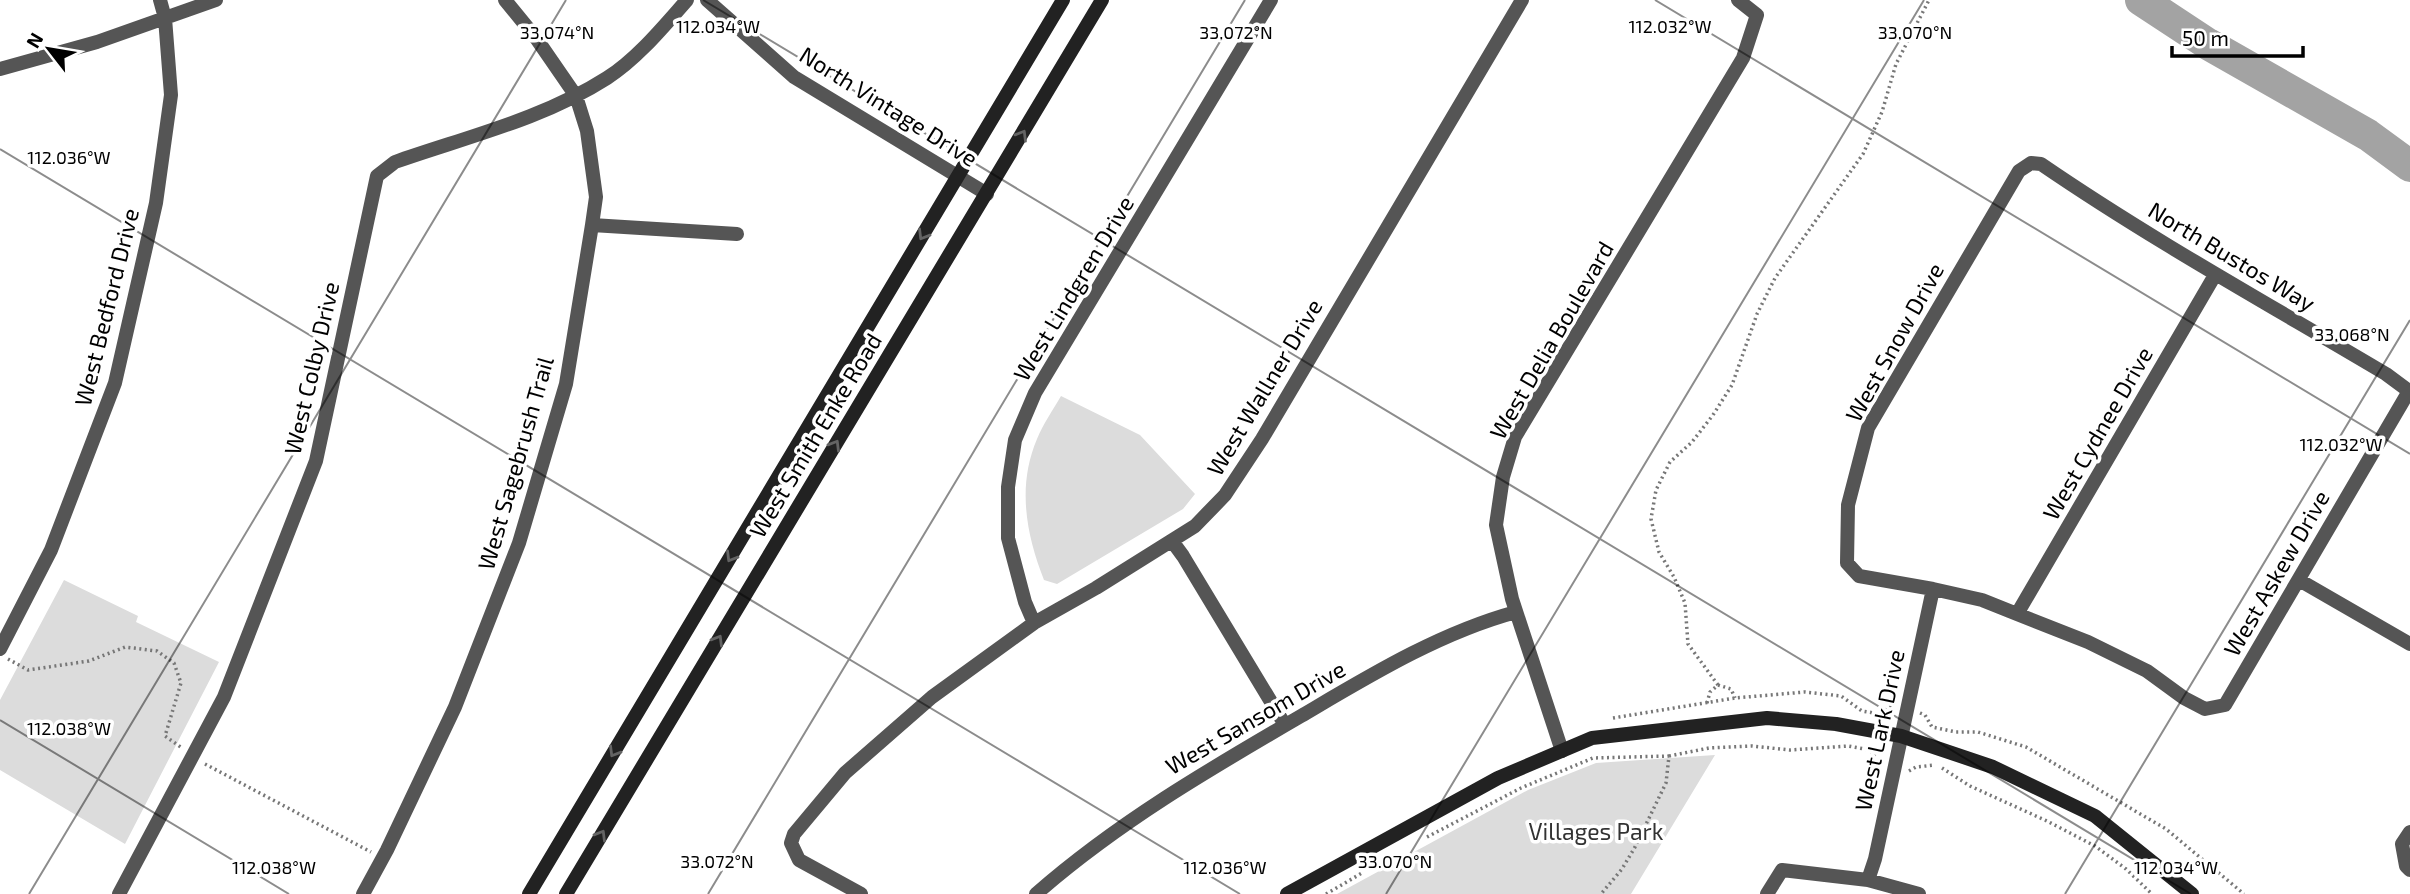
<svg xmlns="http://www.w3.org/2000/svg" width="2410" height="894" font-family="'Exo 2',sans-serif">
<rect width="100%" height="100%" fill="#fff"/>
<path fill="#dcdcdc" d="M1061,396L1140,435L1195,494L1183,509L1057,584L1044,580C1026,534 1017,486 1037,439C1043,424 1053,410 1061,396Z
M64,580L138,616L136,622L219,662L125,844L0,770V700Z
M1715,755L1631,894H1337L1528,790L1596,763Z"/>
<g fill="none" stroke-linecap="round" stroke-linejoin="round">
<path stroke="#a3a3a3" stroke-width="32" d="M2141,0L2208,44L2368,135L2410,166"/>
<path stroke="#777" stroke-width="3.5" stroke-dasharray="2 3.5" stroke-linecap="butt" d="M8,659L28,670L89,661L125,647L157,651L174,663L181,683L165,736L182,748
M1718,685L1688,644L1685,603L1674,577L1659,552L1651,519L1656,490L1670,462L1692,442L1713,415L1732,385L1757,314L1775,278L1863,154L1882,112L1896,64L1929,0
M1707,703L1710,692L1718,685L1731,689L1735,698
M1920,713L1925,715L1932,727L1956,732H1978L2026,747L2166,829L2244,894
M1613,718L1735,698L1805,692L1841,696L1862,711L1880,714L1893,705
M1669,756L1709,748L1752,746L1790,750L1848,746L1870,750L1879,763
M205,764L371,852
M1942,768L1970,786L2047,821L2095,846L2126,869L2152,894
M1909,771L1916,767L1935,765
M1427,837L1521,788L1593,758L1669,756L1666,783L1635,847L1622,869L1601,894
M1326,894L1362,873"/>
<path stroke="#555" stroke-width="14" d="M707,0L794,77L987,194
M0,69L97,42L216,0
M2031,163L2041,164C2152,240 2270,305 2386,374L2409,391L2225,705L2205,709L2184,698L2147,671L2088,642L2017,614L1982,600L1933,589L1859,576L1847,563L1848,505L1868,428L2019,171Z
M592,225L737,234
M1172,541L1183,556L1285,725
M2299,580L2410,644
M2017,614L2215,275
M1034,623L1025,602L1008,538V487L1015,440L1035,393L1271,0
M0,649L51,550L115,383L156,203L171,95L165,18L160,0
M1562,751L1512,599L1496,525L1503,477L1515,437L1743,58L1757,15L1738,0
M2410,832L2402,844L2406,866L2410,870
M1868,880L1875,859L1933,589
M119,894L224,697L316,461L377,176L395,162C466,137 543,119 607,78C637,59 664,26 687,0
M363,894L387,850L455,707L519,543L566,384L592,225L596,197L587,131L576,96L536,38L505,0
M861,894L799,860L791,843L794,834L845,773L932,697L1034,623L1096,588L1195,526L1225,495L1262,439L1522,0
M1036,894C1117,823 1208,770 1301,716C1369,676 1439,633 1516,612
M1767,894L1782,870L1868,880L1919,894"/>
<path stroke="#222" stroke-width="14" d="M529,894L1063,0
M566,894L1102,0
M1287,894L1498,778L1592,738L1767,718L1836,724L1901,736L1993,767L2095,816L2192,894"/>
</g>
<defs><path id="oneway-chevron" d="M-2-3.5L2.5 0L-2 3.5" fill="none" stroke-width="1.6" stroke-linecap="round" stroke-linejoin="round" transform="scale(1.75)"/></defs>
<g stroke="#646464">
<use href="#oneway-chevron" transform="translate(1022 135) rotate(-59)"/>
<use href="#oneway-chevron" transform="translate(923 235) rotate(121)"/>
<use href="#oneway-chevron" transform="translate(835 445) rotate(-59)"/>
<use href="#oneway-chevron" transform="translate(731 557) rotate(121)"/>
<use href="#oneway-chevron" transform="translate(718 640) rotate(-59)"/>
<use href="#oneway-chevron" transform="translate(614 752) rotate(121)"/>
<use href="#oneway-chevron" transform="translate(601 835) rotate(-59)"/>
</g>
<path fill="none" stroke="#000" stroke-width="2" stroke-opacity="0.45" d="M703,0L2191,894M1655,0L2410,454M0,149L1240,894M0,720L289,894M29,894L566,0M708,894L1245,0M1386,894L1924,0M2065,894L2410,320"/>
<g text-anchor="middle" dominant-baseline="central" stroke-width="7" stroke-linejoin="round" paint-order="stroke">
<g font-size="23" fill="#000" stroke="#fff">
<text transform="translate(889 106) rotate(32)">North Vintage Drive</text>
<text transform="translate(2232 256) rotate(31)">North Bustos Way</text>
<text transform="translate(1073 288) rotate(-59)">West Lindgren Drive</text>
<text transform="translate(106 307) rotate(-76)">West Bedford Drive</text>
<text transform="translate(1551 340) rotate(-60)">West Delia Boulevard</text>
<text transform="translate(1894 342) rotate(-61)">West Snow Drive</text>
<text transform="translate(311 368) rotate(-77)">West Colby Drive</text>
<text transform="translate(1264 387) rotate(-59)">West Wallner Drive</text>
<text transform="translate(2097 433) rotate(-60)">West Cydnee Drive</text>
<text transform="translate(815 435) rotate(-59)">West Smith Enke Road</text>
<text transform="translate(515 463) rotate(-74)">West Sagebrush Trail</text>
<text transform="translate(2276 573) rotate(-60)">West Askew Drive</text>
<text transform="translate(1255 717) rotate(-30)">West Sansom Drive</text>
<text transform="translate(1879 730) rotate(-78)">West Lark Drive</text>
</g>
<g font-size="23" fill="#333" stroke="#fff">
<text x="1596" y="831">Villages Park</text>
</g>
</g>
<g font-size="18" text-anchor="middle" fill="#000" stroke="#fff" stroke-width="7" stroke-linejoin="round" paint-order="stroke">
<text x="718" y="33">112.034°W</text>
<text x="1670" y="33">112.032°W</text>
<text x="557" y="39">33.074°N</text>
<text x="1236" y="39">33.072°N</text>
<text x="1915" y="39">33.070°N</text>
<text x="69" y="164">112.036°W</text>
<text x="2352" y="341">33.068°N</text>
<text x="2341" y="451">112.032°W</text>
<text x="69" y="735">112.038°W</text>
<text x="717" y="868">33.072°N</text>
<text x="1395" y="868">33.070°N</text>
<text x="274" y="874">112.038°W</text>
<text x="1225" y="874">112.036°W</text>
<text x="2176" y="874">112.034°W</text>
</g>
<g transform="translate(49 49) rotate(301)" stroke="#ffffff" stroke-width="5" paint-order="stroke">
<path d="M0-5L12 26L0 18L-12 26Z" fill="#000000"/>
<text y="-10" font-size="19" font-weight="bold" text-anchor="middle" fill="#000000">N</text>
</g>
<path d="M2172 46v10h131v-10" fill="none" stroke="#000000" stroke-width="3.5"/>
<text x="2182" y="46" font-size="21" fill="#000000" stroke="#ffffff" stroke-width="5" paint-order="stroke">50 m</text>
</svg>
